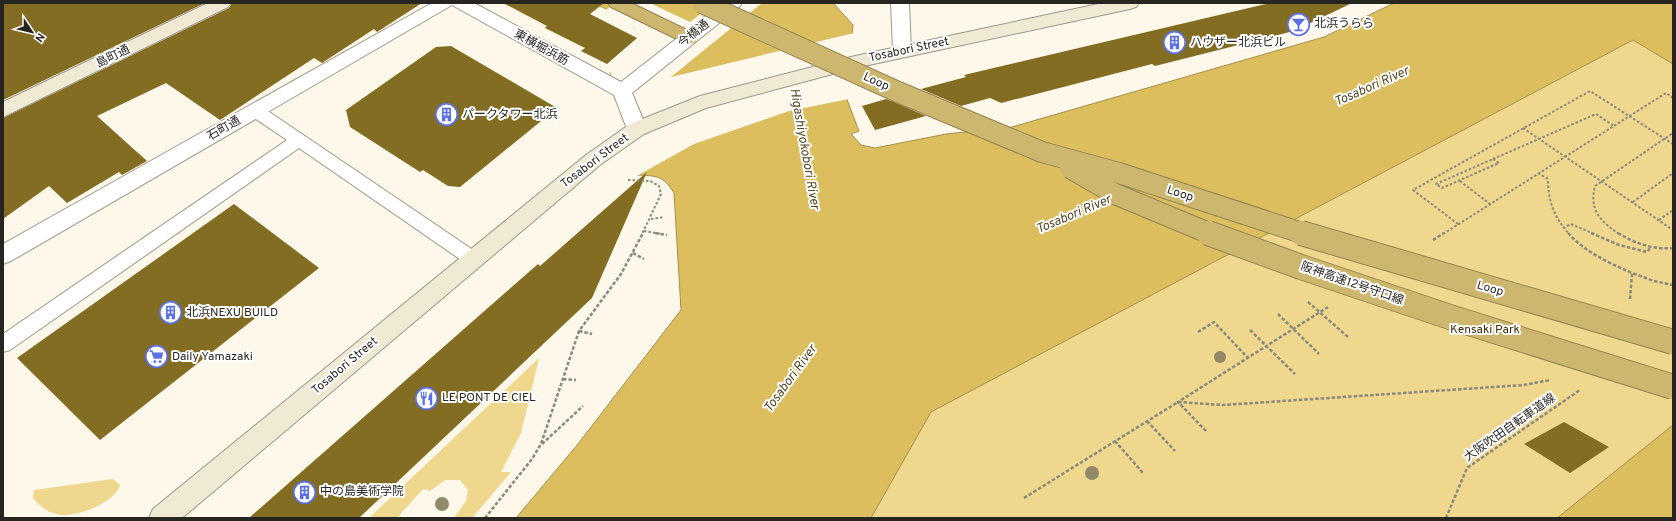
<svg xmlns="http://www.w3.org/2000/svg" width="1676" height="521" font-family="Overpass,'Noto Sans JP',sans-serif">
<rect width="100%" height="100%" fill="#fdf8ea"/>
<path fill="#efd88d" d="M1633,40L1673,64V425L1557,518H871L931,412Z
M539,358L521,433L501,472H511L472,518H454L466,501L468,490L460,480H445L430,491L423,489L397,518H369Z
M113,479L120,485C115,503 74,519 56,514C46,511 40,506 33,498L34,490Z"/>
<path fill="#dcbe5f" stroke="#a6904c" d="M594,3H833L853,25L846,97L859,131L851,134L861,145L875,148L946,134L1012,127L1324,37L1394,3H1673V64L1633,40L931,412L871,518H516L578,444L681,310L674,193C663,175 657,176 636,175L610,72L640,43L641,35L626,19Z
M1673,425V518H1557Z"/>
<path fill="#fdf8ea" d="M615,3H650L690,22L715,3H762L671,77L854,33L849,99L789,111L694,144L635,177L609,67L639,43V36L635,29L625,20L606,10Z"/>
<path fill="#826d22" d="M3,3H205L3,100Z
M232,3H422L377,32L374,29L322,63L314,58L220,120L166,83L97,116L147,161L122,175L119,172L67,203L49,186L3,219V118L229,8Z
M503,3H604L590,14L637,38L607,64L581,51L585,48L545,28L547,26Z
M1270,3H1352L1296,30L1286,33L1155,66L1152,64L1001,103L990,98L961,106L921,89L966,77L964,75Z
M451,46L557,108L460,187L448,186L423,170L420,172L350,127L346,110L436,47Z
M886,99L894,102L926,116L875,130L862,106Z
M647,172L592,298L359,518H249L538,264L540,266Z
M234,204L319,268L100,440L17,358Z
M1564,422L1609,447L1570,473L1524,444Z"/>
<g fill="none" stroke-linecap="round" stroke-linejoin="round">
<defs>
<path id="lane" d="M256,105L262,107L479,254L482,259L479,264L473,266L467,264L299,148L10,350L3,352V334L287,140L250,115L248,111L250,107Z"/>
<path id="street" d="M432,3H474L621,82L722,3H742L739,7L632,93L647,129L644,134L637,136L630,134L627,129L614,95L452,5L11,261L3,264V244Z
M891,3H909L911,51L908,55L902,57L896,55L893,51Z"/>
<path id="secondary" d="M208,3H231L228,7L3,117V102Z
M1103,3H1139L1136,7L1130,9L855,68L706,108L644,134L600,165L182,518H149L153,509L586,155L630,124L700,96L855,56Z"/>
<path id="highway" d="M608,3H631L695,34L698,38L695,42L689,44L683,42L611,7Z"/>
</defs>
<use href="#lane" stroke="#9c988b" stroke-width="2"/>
<use href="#street" stroke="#9c988b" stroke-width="2"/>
<use href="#secondary" stroke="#9c988b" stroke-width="2"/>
<use href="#highway" stroke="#938453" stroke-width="2"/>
<path stroke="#8b887e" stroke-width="2" stroke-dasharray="2.5 2" stroke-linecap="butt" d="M1523,128L1673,230
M1493,159L1499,163L1442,188L1436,184Z
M1493,159L1596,114L1614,126
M1538,173L1548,179C1548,201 1554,217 1569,234
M628,180L650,181L659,186L661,194L642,234
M1460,181L1490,204
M1633,202L1673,173
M651,219L664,217
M1659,220L1673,210
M1458,224L1413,190L1590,91L1673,144
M1563,228L1571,224L1594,234
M644,231L661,234
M1443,234L1666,93L1673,98
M1619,234C1600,221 1589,210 1595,186L1673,133"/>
<path stroke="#8b887e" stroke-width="2.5" stroke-dasharray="3.5 2" stroke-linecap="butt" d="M655,233L667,235
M1568,233C1585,252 1609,263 1632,273
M1591,233L1619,245L1647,252L1651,247
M1618,233C1634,243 1653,250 1673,248
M1433,240L1444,233
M633,253L644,259
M1630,299L1632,273L1654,281L1673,285
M1308,302L1348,337
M1278,314L1319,354
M1250,330L1295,374
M579,331L592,334
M1198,332L1214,322L1248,358
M563,379L576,380
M1147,421L1175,451
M1206,431L1178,402L1328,307
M1115,441L1143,473
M542,444L583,406
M1024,498L1178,402L1223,405L1524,385L1550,380
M485,518L532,459L541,444L579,331L621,274L643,233
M1446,518L1467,468L1580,390"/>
<use href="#lane" fill="#fff" fill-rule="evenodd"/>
<use href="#street" fill="#fff" fill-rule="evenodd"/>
<use href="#secondary" fill="#f0e9d4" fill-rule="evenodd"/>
<use href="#highway" fill="#cdb76f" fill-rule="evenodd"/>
<defs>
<path id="highway-bridge-far1" d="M702,3L898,92L1042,152L1119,173L1305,234
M1070,168L1115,194L1211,234"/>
<path id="highway-bridge" d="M1208,233L1301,267L1453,318L1673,387
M1301,233L1673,342"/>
</defs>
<use href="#highway-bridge-far1" stroke="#938453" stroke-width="22" stroke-linecap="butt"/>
<use href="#highway-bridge" stroke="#938453" stroke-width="26" stroke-linecap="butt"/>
<use href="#highway-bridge-far1" stroke="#cdb76f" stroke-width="20"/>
<use href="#highway-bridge" stroke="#cdb76f" stroke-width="24"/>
</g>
<g fill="#92896b">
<circle cx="1220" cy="357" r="6"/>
<circle cx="1092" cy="473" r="7"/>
<circle cx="442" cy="504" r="7"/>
</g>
<defs>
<symbol id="bar-ring" viewBox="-11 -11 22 22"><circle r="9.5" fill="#fff" stroke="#5b6fe6" stroke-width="1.5"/><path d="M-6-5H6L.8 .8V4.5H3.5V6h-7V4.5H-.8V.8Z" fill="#5b6fe6"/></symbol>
<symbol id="building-ring" viewBox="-11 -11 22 22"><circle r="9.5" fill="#fff" stroke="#5b6fe6" stroke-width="1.5"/><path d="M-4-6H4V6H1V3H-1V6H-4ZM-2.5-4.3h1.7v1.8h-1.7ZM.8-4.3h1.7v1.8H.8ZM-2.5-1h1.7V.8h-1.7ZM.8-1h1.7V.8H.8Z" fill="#5b6fe6"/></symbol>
<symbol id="supermarket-ring" viewBox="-11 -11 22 22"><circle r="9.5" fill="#fff" stroke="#5b6fe6" stroke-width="1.5"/><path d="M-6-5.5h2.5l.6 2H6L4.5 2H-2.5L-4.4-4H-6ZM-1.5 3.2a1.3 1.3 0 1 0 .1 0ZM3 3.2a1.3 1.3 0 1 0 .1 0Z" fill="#5b6fe6"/></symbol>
<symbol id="restaurant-ring" viewBox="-11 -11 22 22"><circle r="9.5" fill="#fff" stroke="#5b6fe6" stroke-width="1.5"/><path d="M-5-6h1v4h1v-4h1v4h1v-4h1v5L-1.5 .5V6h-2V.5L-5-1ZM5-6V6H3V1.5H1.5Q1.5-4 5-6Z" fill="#5b6fe6"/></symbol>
</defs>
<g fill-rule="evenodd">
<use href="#bar-ring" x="1286" y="12" width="25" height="25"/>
<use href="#building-ring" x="1162" y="30" width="25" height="25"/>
<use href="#building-ring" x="434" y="102" width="25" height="25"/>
<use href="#building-ring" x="158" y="300" width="25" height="25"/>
<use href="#supermarket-ring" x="144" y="344" width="25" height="25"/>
<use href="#restaurant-ring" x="414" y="386" width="25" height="25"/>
<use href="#building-ring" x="292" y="480" width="25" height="25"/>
</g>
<g text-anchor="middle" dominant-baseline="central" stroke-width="4" stroke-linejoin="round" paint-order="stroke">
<g font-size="12" fill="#272520" stroke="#fff" text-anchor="start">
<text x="1314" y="24">北浜うらら</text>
<text x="1190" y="43">ハウザー北浜ビル</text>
<text x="462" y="115">パークタワー北浜</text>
<text x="186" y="313">北浜NEXU BUILD</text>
<text x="172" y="357">Daily Yamazaki</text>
<text x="442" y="398">LE PONT DE CIEL</text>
<text x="320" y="492">中の島美術学院</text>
</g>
<g font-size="12" fill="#272520" stroke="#fff">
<text transform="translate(694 34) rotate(-38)">今橋通</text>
<text transform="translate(541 48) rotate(29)">東横堀浜筋</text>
<text transform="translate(909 50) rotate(-12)">Tosabori Street</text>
<text transform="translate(113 57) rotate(-26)">島町通</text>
<text transform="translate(876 82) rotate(24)">Loop</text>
<text transform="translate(224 129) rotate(-30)">石町通</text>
<text transform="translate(595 161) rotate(-37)">Tosabori Street</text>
<text transform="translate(1180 194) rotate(18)">Loop</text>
<text transform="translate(1352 284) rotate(19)">阪神高速12号守口線</text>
<text transform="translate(1490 289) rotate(16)">Loop</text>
<text transform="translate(345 366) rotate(-40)">Tosabori Street</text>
<text transform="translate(1510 428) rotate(-35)">大阪吹田自転車道線</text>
</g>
<g font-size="12" fill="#3a2e03" stroke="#fff">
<text x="1485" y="330">Kensaki Park</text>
</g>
<g font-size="13" font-style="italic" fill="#544820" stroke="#fff">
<text transform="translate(1372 87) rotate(-24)">Tosabori River</text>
<text transform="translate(804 149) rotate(80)">Higashiyokobori River</text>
<text transform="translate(1074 215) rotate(-23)">Tosabori River</text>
<text transform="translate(791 379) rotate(-54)">Tosabori River</text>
</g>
</g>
<rect width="1676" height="521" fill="none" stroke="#272520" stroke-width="8"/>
<g transform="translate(32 32) rotate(125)" stroke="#ffffff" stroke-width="3" paint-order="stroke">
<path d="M0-3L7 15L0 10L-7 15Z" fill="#272520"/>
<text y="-6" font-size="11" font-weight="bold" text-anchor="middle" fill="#272520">N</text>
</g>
</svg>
